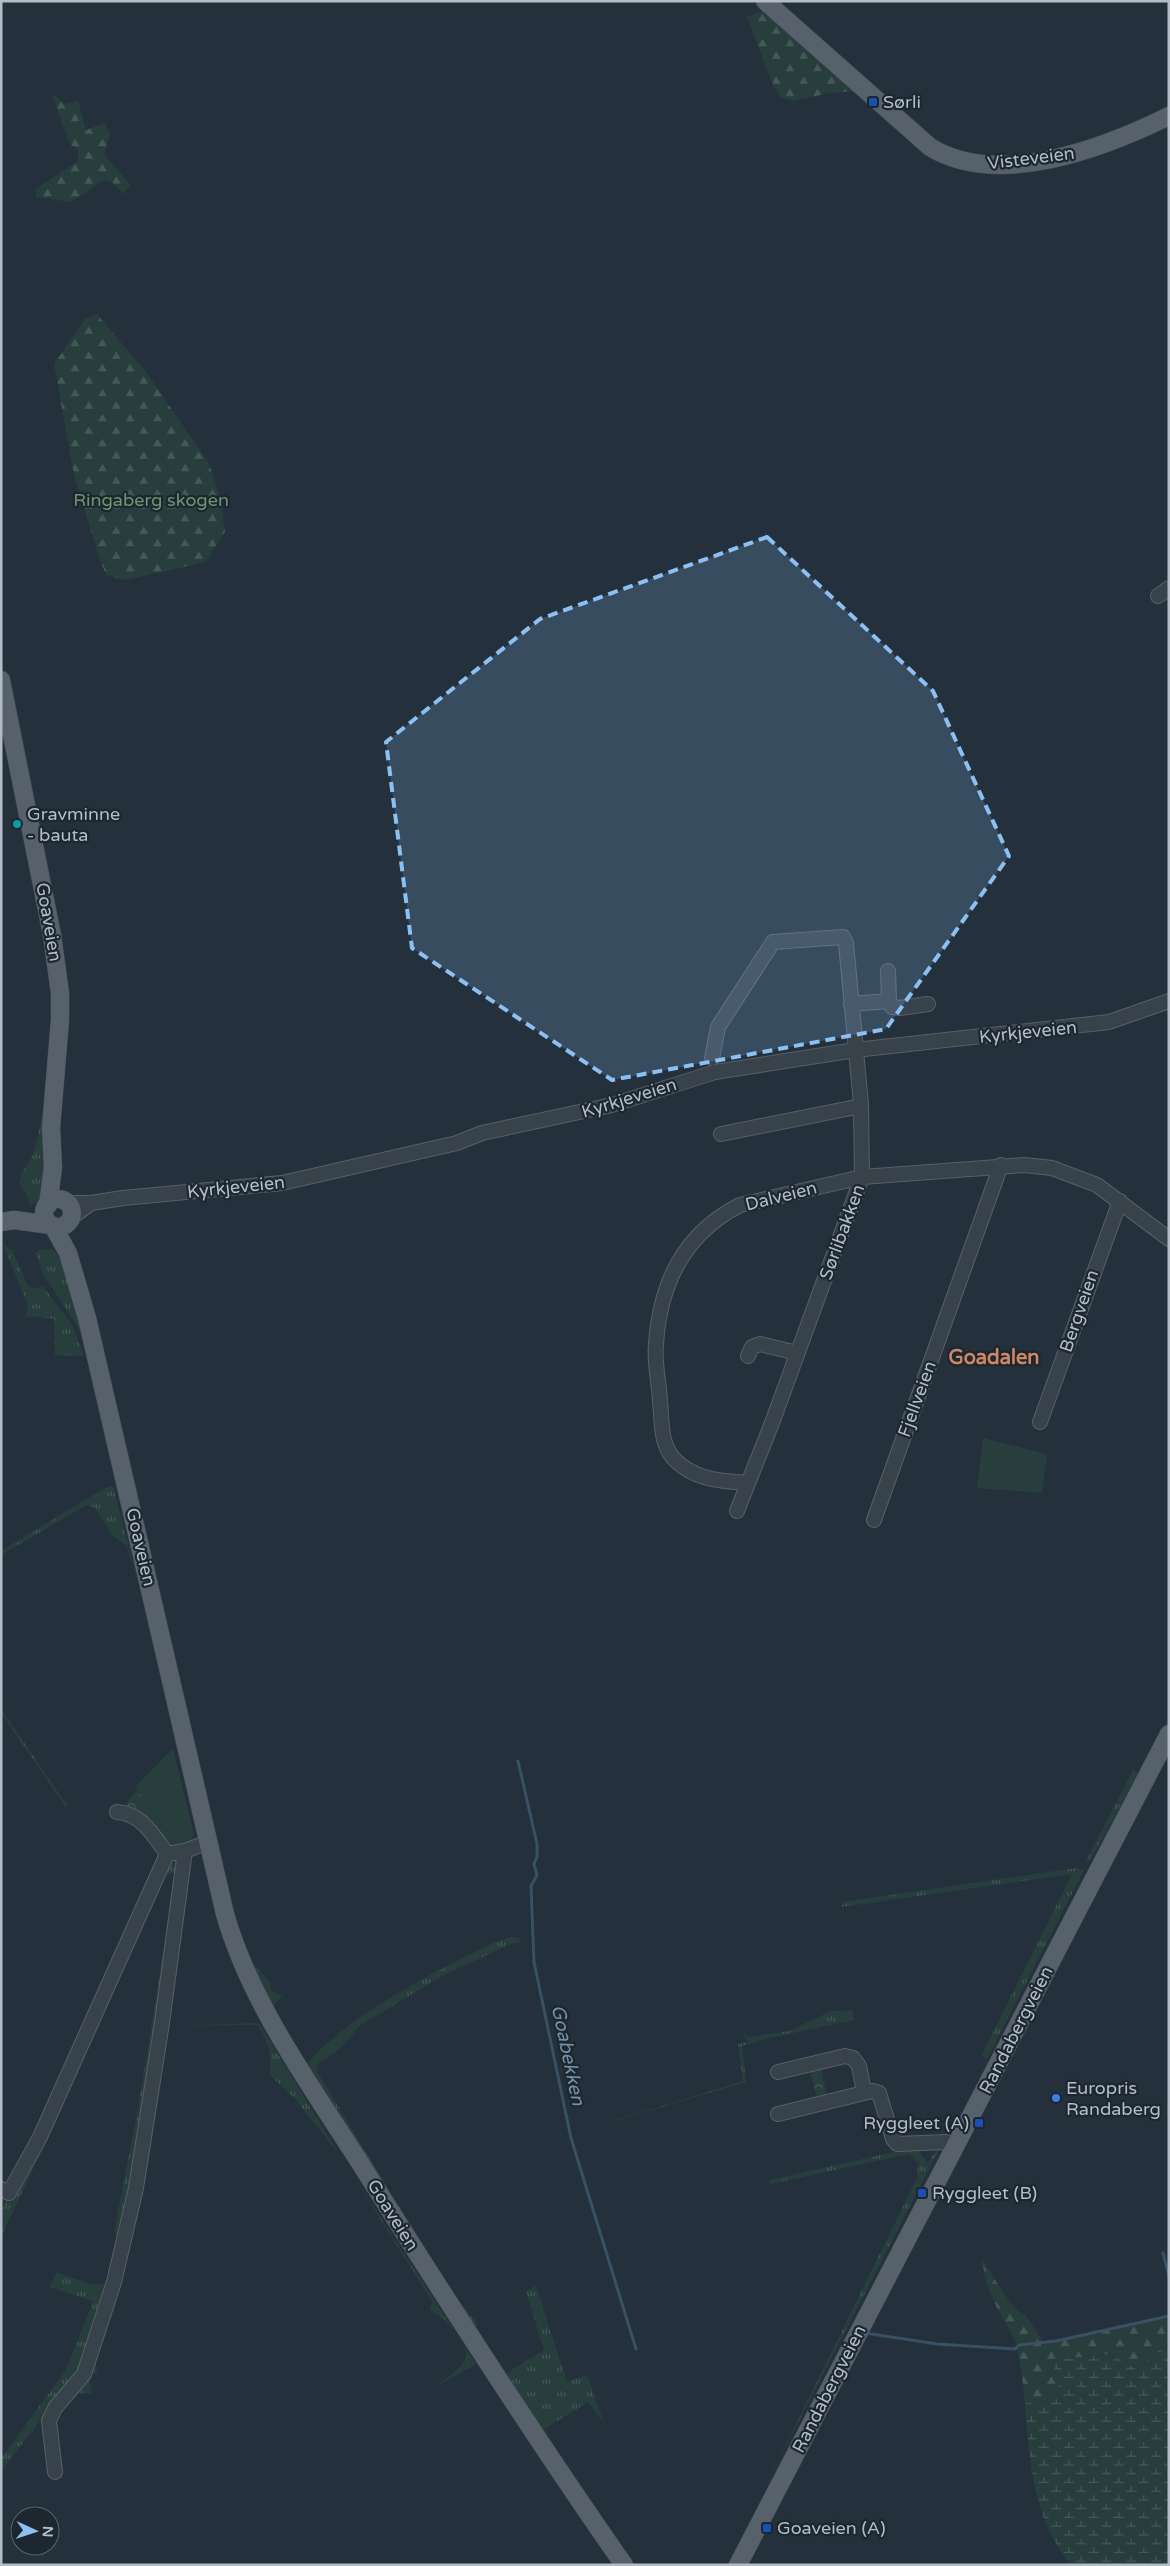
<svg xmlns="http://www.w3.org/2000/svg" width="1170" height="2566" font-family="'Varela Round',sans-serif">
<defs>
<pattern id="grass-tufts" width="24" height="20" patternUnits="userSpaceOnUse" patternTransform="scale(1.25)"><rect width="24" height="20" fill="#273e3d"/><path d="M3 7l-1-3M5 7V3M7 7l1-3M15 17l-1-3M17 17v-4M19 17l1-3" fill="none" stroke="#445858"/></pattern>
<pattern id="forest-firs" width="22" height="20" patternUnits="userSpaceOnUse" patternTransform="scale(1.25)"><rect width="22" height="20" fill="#273e3d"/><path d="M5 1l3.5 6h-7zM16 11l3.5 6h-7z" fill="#445858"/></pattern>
<pattern id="wetland-marsh" width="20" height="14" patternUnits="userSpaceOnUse" patternTransform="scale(1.25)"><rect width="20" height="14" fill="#273e3d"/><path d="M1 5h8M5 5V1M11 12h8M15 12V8" fill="none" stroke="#445858"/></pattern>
<pattern id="park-crowns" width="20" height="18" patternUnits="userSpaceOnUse" patternTransform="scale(1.25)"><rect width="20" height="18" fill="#273e3d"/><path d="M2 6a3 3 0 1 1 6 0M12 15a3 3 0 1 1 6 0" fill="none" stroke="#445858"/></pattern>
</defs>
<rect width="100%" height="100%" fill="#24303b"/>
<path fill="url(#grass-tufts)" d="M50,1061L45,1190L38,1201L30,1206L27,1194L19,1183C20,1172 30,1163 34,1152C42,1123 45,1091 50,1061Z
M3,1244L12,1250L28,1286L36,1289L43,1286L71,1323L84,1356L55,1355L54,1319L31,1316L25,1318L28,1306Z
M53,1249L63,1263L84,1337L42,1272L36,1253L38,1250Z
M113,1486L139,1586L127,1546L113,1536L95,1508L87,1505L1,1555V1551L105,1488Z
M1,1709L67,1805L65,1806L1,1713Z
M1133,1770L1138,1773L1090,1861H1086Z
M177,1856L180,1857L124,2254L114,2310L95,2357L97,2374H88L92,2393L73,2394L60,2413L51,2407L1,2471V2458L66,2370L93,2301L49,2287L57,2272L90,2284H107L121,2238L114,2232L138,2109L176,1873L165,1874L46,2142L1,2237V2214L8,2193L162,1867L170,1866Z
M1076,1868L1084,1870L987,2059L981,2056L1072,1874L842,1907V1902Z
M511,1937L520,1938L521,1942L510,1944L442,1976L358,2027C347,2044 334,2054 318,2064L316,2070L449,2288L478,2325L473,2328L305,2065C345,2022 397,1992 449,1965C469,1955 490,1943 511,1937Z
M243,1953L269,1981L272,1991L282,1996L271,2009Z
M852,2010L854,2020L770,2038L742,2046L746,2082L577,2132L743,2081L738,2044L748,2042L742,2031L749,2037L789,2031L831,2011Z
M259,2023L339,2154L476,2364L435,2387C470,2361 478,2357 445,2320C441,2315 434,2315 430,2309L432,2301L339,2154L294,2098L270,2075C271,2052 270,2045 258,2025L172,2026Z
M916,2147L928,2163L935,2151L940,2148L769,2479L917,2178L918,2163L909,2154L770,2184L769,2180Z
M536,2286L567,2382L587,2375L604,2423L588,2402L541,2431L503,2375L544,2350L526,2291Z"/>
<path fill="url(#forest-firs)" d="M766,9L857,91L830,93L793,101L780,97L773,85L747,17Z
M52,94L65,104L78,101L86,130L105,123L110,134L104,155L131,185L123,194L112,182L104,180L71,202L36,197V189L78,161V149L72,146L68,140Z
M97,314L146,372L209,463L221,500L225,532L206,562L125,580L107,576L101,563L74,475L54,364L85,319Z
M982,2259C991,2272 1012,2312 1025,2314L1042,2340L1046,2343L1169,2316V2342L1136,2369L1110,2354L1053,2360L1059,2389L1057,2397L1031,2405L1023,2384L1017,2344L994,2302L985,2278Z"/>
<path fill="url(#wetland-marsh)" d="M1169,2342V2565H1071C1029,2516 1029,2445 1023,2384L1032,2405L1057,2397L1059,2389L1053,2360L1110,2354L1136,2369Z"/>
<path fill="url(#park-crowns)" d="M137,1789L161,1822L153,1835L120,1812Z
M821,2066L827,2098L818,2101L809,2069Z"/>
<path fill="#273e3d" d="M983,1438L1047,1454L1042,1493L977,1488Z
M173,1748L194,1835C190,1843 179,1849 170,1850L153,1835L161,1822L135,1787Z"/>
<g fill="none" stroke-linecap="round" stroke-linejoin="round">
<path stroke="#3a5063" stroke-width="3" d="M518,1761L537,1844V1857L534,1864L537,1875L531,1886L534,1962L571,2138L636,2349
M1163,2253L1169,2276
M865,2333L937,2344L1015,2349L1019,2345L1056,2341L1169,2316"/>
<defs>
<path id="minor" d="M1158,596L1169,588
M888,971L889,1001
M851,1004L889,1001L892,1007L900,1008L928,1004
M712,1058L718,1027L773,942L843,937L846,943L861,1104L862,1177L772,1423L737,1511
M721,1134L861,1106
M67,1203H91L123,1198L282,1183L457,1143L482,1133L612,1105L715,1072L855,1050L1109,1022L1169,1001
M71,1218L91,1203
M748,1356L752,1347L760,1344L797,1353
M1040,1422L1120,1201
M748,1483C721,1481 694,1480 674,1459C660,1444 662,1420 660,1401C659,1382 654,1362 656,1344C660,1283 685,1233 740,1205L862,1177L1024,1165L1052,1168L1097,1185L1169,1239
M874,1520L1001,1165
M117,1812C141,1813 154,1836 167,1854
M778,2072L845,2056L853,2058L859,2066L864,2092
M778,2114L872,2091L879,2093L893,2139L897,2144L946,2142L955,2147
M1,2189L9,2193L40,2137L167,1854L185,1851
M55,2472L49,2421L55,2408L84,2374L114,2282L136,2188L162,2023L185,1851L208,1842"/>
<path id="major" d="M765,1L930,147C998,189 1104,148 1169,116
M1,680L52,935L60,993V1020L51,1128L53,1167L48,1205
M44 1213a14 14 0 1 1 28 0a14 14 0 1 1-28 0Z
M1,1222L14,1220L51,1225
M53,1226L68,1253L87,1318L225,1914C251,2005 312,2087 362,2166C447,2301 533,2435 624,2565
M738,2565L1169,1734"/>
</defs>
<use href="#minor" stroke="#566069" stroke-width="16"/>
<use href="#major" stroke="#414b54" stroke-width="19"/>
<use href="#minor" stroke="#37424b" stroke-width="14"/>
<use href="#major" stroke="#56616b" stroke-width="18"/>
</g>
<path fill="#8cc0f3" fill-opacity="0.2" stroke="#8cc0f3" stroke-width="4" stroke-dasharray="10 6" stroke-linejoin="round" d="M767,537L933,691L1009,856L886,1029L612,1080L412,948L386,742L540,619Z"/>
<g fill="#1a4fb4" stroke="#1d2730" stroke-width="2">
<rect x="868" y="97" width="10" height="10" rx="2.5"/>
<rect x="974" y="2118" width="10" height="10" rx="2.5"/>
<rect x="917" y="2188" width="10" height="10" rx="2.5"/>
<rect x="762" y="2523" width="10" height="10" rx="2.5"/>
</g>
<circle fill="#0f9aa8" stroke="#1d2730" stroke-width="2" cx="17" cy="824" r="5"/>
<circle fill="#3f7fe0" stroke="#1d2730" stroke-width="2" cx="1056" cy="2098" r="5"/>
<g text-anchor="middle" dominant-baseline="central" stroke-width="4.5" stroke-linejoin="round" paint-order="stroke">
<g font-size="18" fill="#b3bdc7" stroke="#1d2730" text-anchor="start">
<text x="883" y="102">Sørli</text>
<text x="27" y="814">Gravminne<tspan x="27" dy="21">- bauta</tspan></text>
<text x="1066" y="2088">Europris<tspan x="1066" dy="21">Randaberg</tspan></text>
<text x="969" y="2123" text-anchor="end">Ryggleet (A)</text>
<text x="932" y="2193">Ryggleet (B)</text>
<text x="777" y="2528">Goaveien (A)</text>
</g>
<g font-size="18" fill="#b3bdc7" stroke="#1d2730">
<text transform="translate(1031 158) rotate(-7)">Visteveien</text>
<text transform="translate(49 922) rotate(80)">Goaveien</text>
<text transform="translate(1028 1032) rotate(-6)">Kyrkjeveien</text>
<text transform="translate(629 1098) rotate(-17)">Kyrkjeveien</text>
<text transform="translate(236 1187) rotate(-6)">Kyrkjeveien</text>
<text transform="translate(781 1196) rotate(-14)">Dalveien</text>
<text transform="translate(842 1232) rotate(-70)">Sørlibakken</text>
<text transform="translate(1079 1311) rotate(-71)">Bergveien</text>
<text transform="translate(917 1399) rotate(-70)">Fjellveien</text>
<text transform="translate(141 1547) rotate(77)">Goaveien</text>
<text transform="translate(1016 2030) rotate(-63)">Randabergveien</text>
<text transform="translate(393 2215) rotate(58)">Goaveien</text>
<text transform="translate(829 2389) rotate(-63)">Randabergveien</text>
</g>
<g font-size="18" fill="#6b9770" stroke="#1d2730">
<text x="151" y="500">Ringaberg skogen</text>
</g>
<g font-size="19" font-style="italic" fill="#7491a9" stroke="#1d2730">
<text transform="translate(568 2055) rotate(78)">Goabekken</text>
</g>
<g font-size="20" font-weight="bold" fill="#cf8665" stroke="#1d2730">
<text x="994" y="1358">Goadalen</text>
</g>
</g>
<rect width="1170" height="2566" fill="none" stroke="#b3bdc7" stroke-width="5"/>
<g transform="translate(35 2531) rotate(93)"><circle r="24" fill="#1d2730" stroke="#59636c"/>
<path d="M0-4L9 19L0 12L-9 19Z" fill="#8cc0f3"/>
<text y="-8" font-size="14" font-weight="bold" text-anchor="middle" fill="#b3bdc7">N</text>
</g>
</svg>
